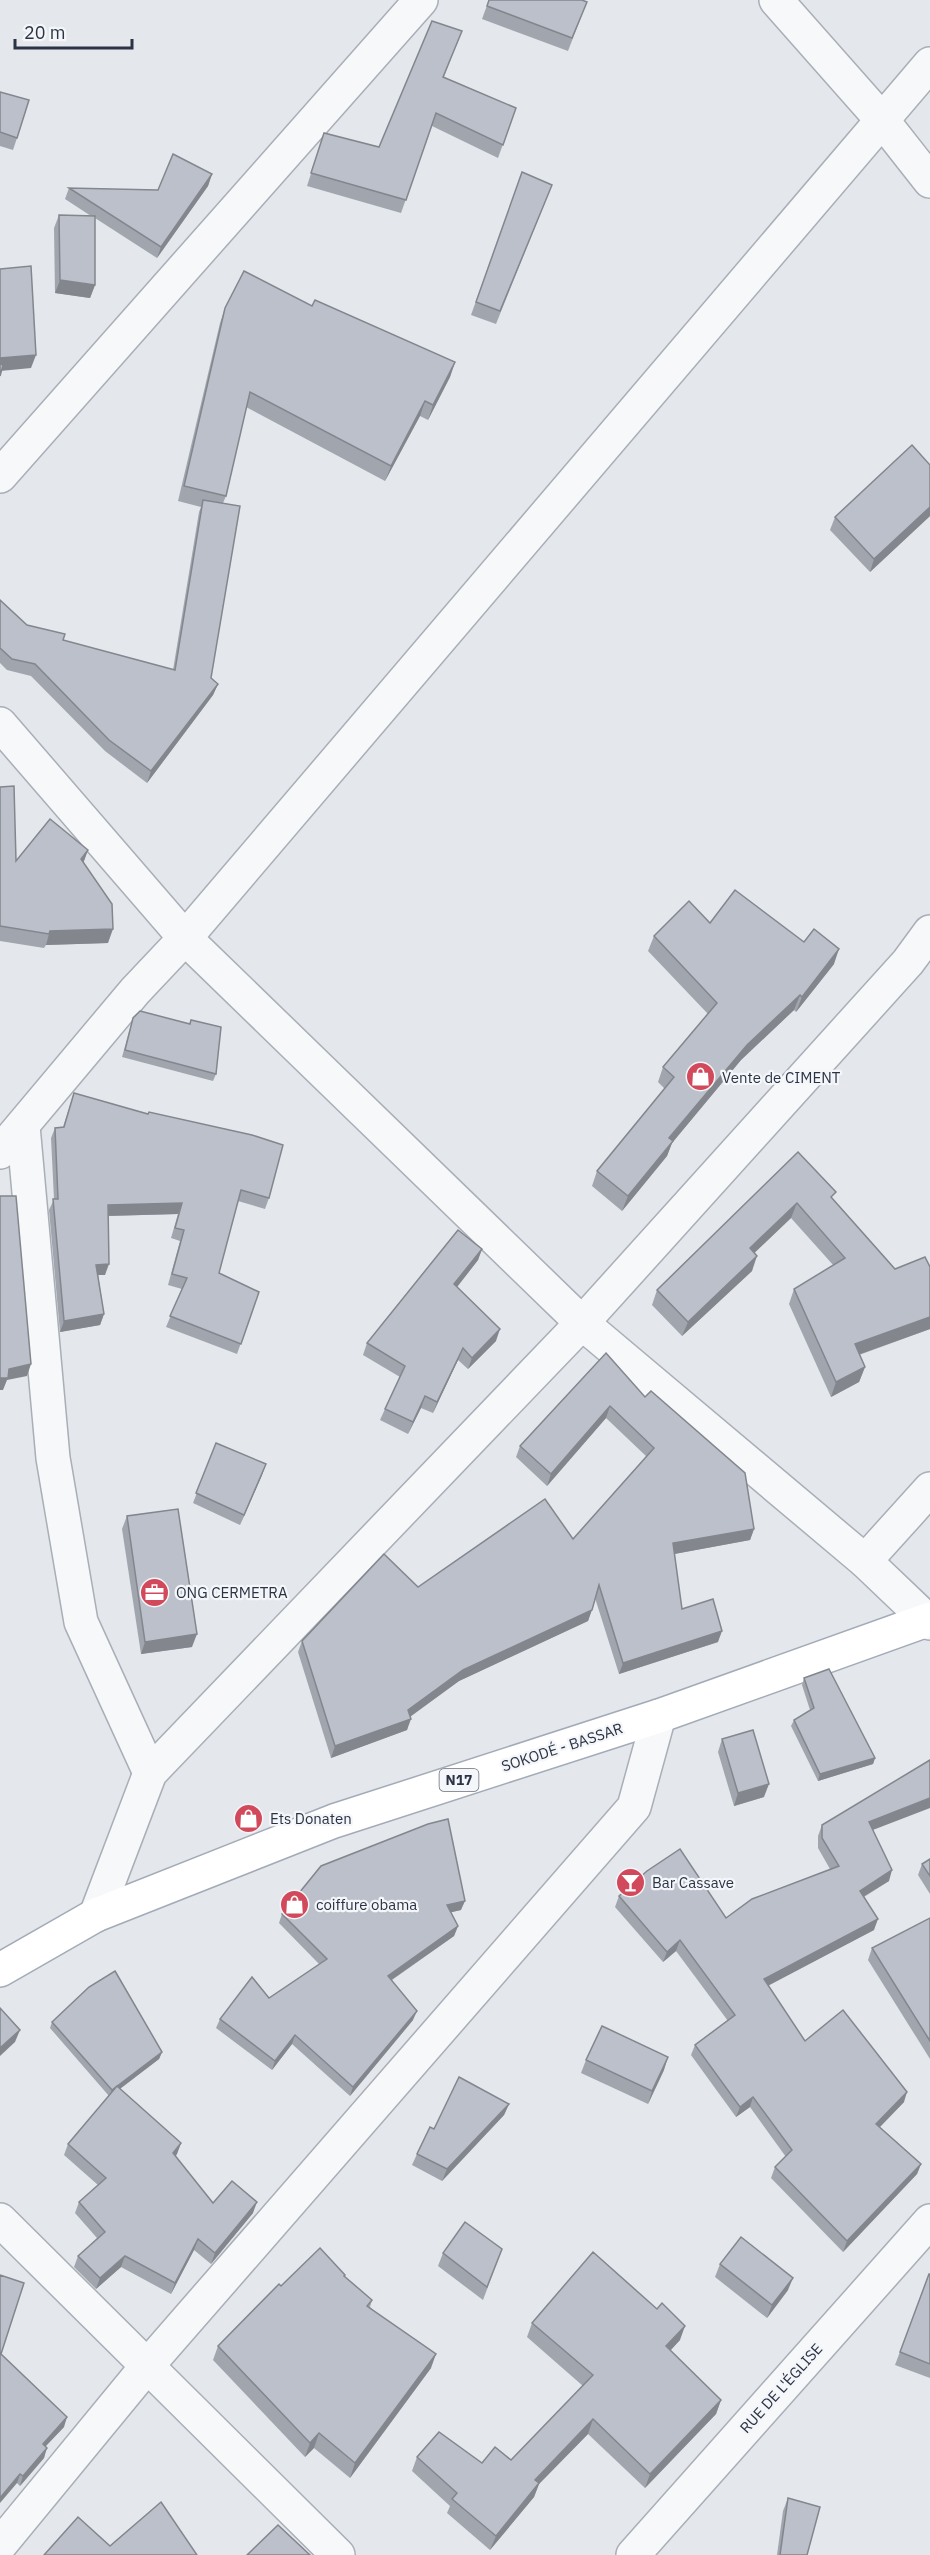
<svg xmlns="http://www.w3.org/2000/svg" width="930" height="2555" font-family="'IBM Plex Sans',sans-serif">
<style>
.lines{fill:none;stroke-linecap:round;stroke-linejoin:round}
.minor-casing{stroke:#a9aeb7;stroke-width:36}
.major-casing{stroke:#a3abb8;stroke-width:36}
.minor{stroke:#f7f8fa;stroke-width:33}
.major{stroke:#fff;stroke-width:33}
.wall{fill:#a1a5ae}
.shaded-wall{fill:#83868d}
.building{fill:#bbc0ca;stroke:#83868d;stroke-width:1.5}
.labels{text-anchor:middle;dominant-baseline:central;stroke-width:4.5;stroke-linejoin:round;paint-order:stroke}
.shield{fill:#f4f6f9;stroke:#676e7b;stroke-width:1.5}
.shield-label{font-size:14px;font-weight:bold;fill:#2b3445}
.poi-label{font-size:15px;fill:#2b3445;stroke:#f4f6f9;text-anchor:start}
.street-label{font-size:15px;fill:#2b3445;stroke:#f4f6f9}
</style>
<rect width="100%" height="100%" fill="#e4e7ec"/>
<g class="lines">
<defs>
<g id="minor">
<path d="M776,0L882,120L930,181"/>
<path d="M0,476L421,0"/>
<path d="M0,724L185,938L582,1323L865,1561L930,1623"/>
<path d="M23,1126L53,1458L81,1622L150,1773"/>
<path d="M0,1152L135,991L185,938L930,64"/>
<path d="M865,1561L930,1489"/>
<path d="M96,1915L150,1773L582,1323L908,962L930,932"/>
<path d="M0,2220L338,2555"/>
<path d="M0,2545L148,2365L634,1807L659,1716"/>
<path d="M633,2555L930,2221"/>
</g>
<path id="major" d="M0,1970L96,1915L334,1821L659,1716L930,1619"/>
</defs>
<use href="#minor" class="minor-casing"/>
<use href="#major" class="major-casing"/>
<use href="#minor" class="minor"/>
<use href="#major" class="major"/>
</g>
<g class="wall">
<path d="M489,0L587,2L568,51L482,19Z"/>
<path d="M457,43L444,77L516,108L498,158L432,126L401,213L307,186L324,133L379,147Z"/>
<path d="M0,92L17,138L13,150L0,146Z"/>
<path d="M522,172L552,185L496,324L471,315Z"/>
<path d="M212,174L208,186L157,258L95,218V285L90,298L55,293L54,228L59,215L91,216L65,199L69,188L158,190Z"/>
<path d="M312,306L455,362L450,377L428,420L420,416L385,481L246,407L226,496L223,503L211,678L218,684L213,695L147,783L105,751L31,676L7,670L0,663V600L27,625L63,640L173,670L199,512L201,507L178,501L220,323L225,308Z"/>
<path d="M930,465V516L870,572L830,530L835,517Z"/>
<path d="M0,787L16,861L88,850L83,862L108,943L46,945L44,948L0,941Z"/>
<path d="M710,923L804,942L834,964L796,1012L794,1010L741,1060L672,1143L667,1156L622,1211L592,1186L597,1171L665,1089L658,1082L663,1067L708,1014L648,951L654,936Z"/>
<path d="M133,1018L189,1024L191,1020L216,1074L213,1081L122,1057Z"/>
<path d="M74,1093L269,1198L265,1209L238,1201L219,1273L259,1292L237,1354L166,1327L182,1289L168,1285L180,1241L171,1238L178,1214L108,1216L105,1275H98L104,1314L100,1325L60,1332L49,1210L54,1199L51,1138L55,1128L63,1127Z"/>
<path d="M798,1152L833,1199L895,1269L930,1267V1329L859,1355L865,1367L859,1382L831,1397L789,1304L794,1289L834,1266L791,1218L754,1253L752,1271L682,1336L652,1305L657,1290Z"/>
<path d="M482,1249L478,1260L457,1287L496,1341L468,1369L458,1360L433,1413L421,1408L408,1434L380,1420L385,1409L400,1377L363,1355L367,1343Z"/>
<path d="M606,1353L754,1529L750,1540L674,1554L682,1609L718,1642L619,1674L595,1598L588,1621L459,1681L410,1717L407,1730L331,1758L298,1652L302,1641L418,1587L573,1539L647,1457L606,1418L547,1486L516,1457L520,1446Z"/>
<path d="M216,1443L262,1475L240,1525L193,1503Z"/>
<path d="M127,1516L192,1647L141,1654L122,1529Z"/>
<path d="M804,1678L875,1758L873,1764L818,1781L791,1726L794,1720L810,1710L802,1685Z"/>
<path d="M722,1739L764,1797L734,1806L718,1752Z"/>
<path d="M822,1825L873,1830L889,1881L864,1897L874,1930L768,1985L805,2041L904,2102L880,2127L921,2164L917,2174L843,2252L771,2178L775,2167L786,2157L750,2107L736,2117L691,2055L695,2045L728,2021L676,1951L663,1962L615,1907L619,1896L726,1918L830,1869L818,1848V1836Z"/>
<path d="M930,1859V1894L918,1875L922,1864Z"/>
<path d="M461,1910L451,1912L458,1926L454,1936L392,1980L413,2020L350,2096L292,2044L272,2070L216,2028L220,2019L269,1998L319,1964L279,1923L282,1914Z"/>
<path d="M930,1918V2059L868,1960L872,1948Z"/>
<path d="M52,2022L162,2052L159,2059L120,2089L181,2143L176,2156L213,2203L253,2213L211,2264L194,2250L171,2294L121,2267L96,2289L74,2267L78,2256L97,2238L75,2213L79,2202L98,2185L64,2155L68,2144L109,2096L50,2028Z"/>
<path d="M586,2060L664,2070L648,2104L581,2073Z"/>
<path d="M509,2104L504,2115L442,2181L412,2165L417,2154L434,2129Z"/>
<path d="M502,2249L483,2300L438,2266L443,2253Z"/>
<path d="M720,2264L788,2290L767,2318L715,2277Z"/>
<path d="M929,2274H930V2378L895,2365Z"/>
<path d="M345,2277L372,2300L370,2307L431,2368L350,2478L314,2448L305,2457L213,2360L218,2346L281,2286Z"/>
<path d="M532,2323L680,2340L670,2350L721,2400L716,2414L645,2488L588,2434L539,2484L534,2497L490,2550L447,2513L450,2506L412,2471L417,2457L482,2463L511,2460L583,2386L527,2337Z"/>
<path d="M1,2354L64,2427L46,2446L44,2458L20,2486L17,2483Z"/>
<path d="M788,2498L807,2555H777L783,2511Z"/>
</g>
<g class="shaded-wall">
<path d="M212,174L208,186L157,258L161,247Z"/>
<path d="M60,280L95,285L90,298L55,293Z"/>
<path d="M36,355L31,368L0,371V358Z"/>
<path d="M455,362L450,377L428,420L433,405Z"/>
<path d="M425,401L420,416L385,481L391,466Z"/>
<path d="M930,507V516L870,572L874,559Z"/>
<path d="M218,684L213,695L147,783L151,771Z"/>
<path d="M88,850L83,864L81,859Z"/>
<path d="M113,929L108,943L46,945L49,934L50,931Z"/>
<path d="M839,949L834,964L796,1012L802,997Z"/>
<path d="M800,995L794,1010L741,1060L672,1143L667,1156L622,1211L628,1196L669,1138L747,1045Z"/>
<path d="M182,1203L178,1214L104,1216L108,1205Z"/>
<path d="M797,1203L791,1218L744,1263L750,1248Z"/>
<path d="M482,1249L478,1260L450,1296L454,1284Z"/>
<path d="M757,1256L752,1271L682,1336L688,1322Z"/>
<path d="M109,1264L105,1275H92L96,1265Z"/>
<path d="M104,1314L100,1325L60,1332L64,1321Z"/>
<path d="M930,1317V1329L849,1358L855,1344Z"/>
<path d="M500,1329L496,1341L468,1369L472,1358Z"/>
<path d="M463,1348L458,1360L433,1413L437,1402Z"/>
<path d="M31,1364L27,1376L7,1380L3,1390H0V1378L9,1369Z"/>
<path d="M865,1367L859,1382L831,1397L836,1382Z"/>
<path d="M425,1396L421,1408L408,1434L413,1422Z"/>
<path d="M610,1406L606,1418L547,1486L551,1474Z"/>
<path d="M266,1464L262,1475L240,1525L244,1515Z"/>
<path d="M754,1529L750,1540L669,1555L673,1543Z"/>
<path d="M592,1610L588,1621L459,1681L404,1721L408,1710L463,1670Z"/>
<path d="M722,1631L718,1642L619,1674L623,1663Z"/>
<path d="M197,1634L192,1647L141,1654L145,1642Z"/>
<path d="M411,1719L407,1730L331,1758L335,1746Z"/>
<path d="M875,1758L873,1764L818,1781L820,1774Z"/>
<path d="M769,1784L764,1797L734,1806L738,1793Z"/>
<path d="M930,1798V1808L865,1833L869,1822Z"/>
<path d="M892,1870L889,1881L856,1901L860,1891Z"/>
<path d="M465,1901L461,1910L444,1914L447,1905Z"/>
<path d="M878,1919L874,1930L760,1990L764,1979Z"/>
<path d="M458,1926L454,1936L384,1985L388,1976Z"/>
<path d="M680,1940L676,1951L663,1962L667,1952Z"/>
<path d="M417,2011L413,2020L350,2096L353,2087Z"/>
<path d="M20,2030L15,2042L0,2056V2048Z"/>
<path d="M295,2035L292,2044L272,2070L275,2061Z"/>
<path d="M162,2052L159,2059L109,2097L112,2090Z"/>
<path d="M668,2057L664,2070L648,2104L652,2091Z"/>
<path d="M907,2092L904,2102L873,2134L876,2124Z"/>
<path d="M753,2097L750,2107L736,2117L740,2107Z"/>
<path d="M509,2104L504,2115L442,2181L447,2169Z"/>
<path d="M181,2143L177,2154L169,2164L173,2153Z"/>
<path d="M921,2164L917,2174L843,2252L847,2241Z"/>
<path d="M257,2202L253,2213L211,2264L215,2253Z"/>
<path d="M198,2239L194,2250L171,2294L175,2283Z"/>
<path d="M125,2256L121,2267L96,2289L100,2278Z"/>
<path d="M793,2278L788,2290L767,2318L772,2305Z"/>
<path d="M685,2326L680,2340L661,2361L666,2346Z"/>
<path d="M436,2354L431,2368L350,2478L355,2463Z"/>
<path d="M721,2400L716,2414L645,2488L650,2474Z"/>
<path d="M67,2417L64,2427L39,2453L43,2444Z"/>
<path d="M593,2419L588,2434L539,2484L534,2497L490,2550L496,2536L535,2480Z"/>
<path d="M319,2433L314,2448L305,2457L310,2443Z"/>
<path d="M47,2448L44,2458L20,2486L23,2476Z"/>
<path d="M20,2474L17,2483L0,2503V2498Z"/>
</g>
<g class="building">
<path d="M489,0H582L587,2L572,38L487,6Z"/>
<path d="M432,21L462,31L443,77L516,108L503,145L436,113L406,200L311,173L324,133L379,147Z"/>
<path d="M0,92L29,100L17,138L0,132Z"/>
<path d="M173,154L212,174L161,247L69,188L158,190Z"/>
<path d="M522,172L552,185L500,311L476,302Z"/>
<path d="M59,215L95,216V285L60,280Z"/>
<path d="M31,266L36,355L0,358V269Z"/>
<path d="M244,271L312,306L315,300L455,362L433,405L425,401L391,466L250,392L226,496L184,486L225,308Z"/>
<path d="M0,364L3,365L0,376Z"/>
<path d="M912,445L930,465V507L874,559L835,517Z"/>
<path d="M203,500L240,506L211,678L218,684L151,771L109,740L35,664L12,659L0,648V600L27,625L65,634L63,640L175,670Z"/>
<path d="M14,786L16,861L50,819L88,850L81,859L112,904L113,929L50,931L49,934L0,926V787Z"/>
<path d="M735,890L804,942L814,929L839,949L802,997L800,995L747,1045L669,1138L673,1141L628,1196L597,1171L674,1077L663,1067L717,1003L654,936L689,901L710,923Z"/>
<path d="M140,1011L190,1024L191,1020L221,1027L216,1074L125,1050L133,1018Z"/>
<path d="M74,1093L148,1114L149,1112L252,1135L283,1145L269,1198L241,1190L219,1273L259,1292L241,1344L170,1316L187,1278L172,1274L184,1230L175,1228L182,1203L108,1205L109,1264L96,1265L104,1314L64,1321L53,1199H58L55,1128L64,1127Z"/>
<path d="M798,1152L836,1192L831,1197L895,1269L925,1257L930,1267V1317L855,1344L865,1367L836,1382L794,1289L845,1258L797,1203L750,1248L757,1256L688,1322L657,1290Z"/>
<path d="M0,1196H16L31,1364L9,1369L8,1378H0Z"/>
<path d="M458,1230L482,1249L454,1284L500,1329L472,1358L463,1348L437,1402L425,1396L413,1422L385,1409L405,1366L367,1343Z"/>
<path d="M606,1353L645,1397L651,1391L745,1473L754,1529L673,1543L682,1609L713,1599L722,1631L623,1663L599,1585L592,1610L463,1670L408,1710L411,1719L335,1746L302,1641L384,1554L418,1587L545,1499L573,1539L654,1448L610,1406L551,1474L520,1446Z"/>
<path d="M216,1443L266,1464L244,1515L196,1493Z"/>
<path d="M178,1509L197,1634L145,1642L127,1516Z"/>
<path d="M829,1669L875,1758L820,1774L794,1720L814,1708L804,1678Z"/>
<path d="M753,1730L769,1784L738,1793L722,1739Z"/>
<path d="M930,1760V1798L869,1822L892,1870L860,1891L878,1919L764,1979L805,2041L843,2010L907,2092L876,2124L921,2164L847,2241L775,2167L792,2150L753,2097L740,2107L695,2045L735,2015L680,1940L667,1952L619,1896L647,1871L680,1849L726,1918L752,1899L839,1866L822,1838V1825Z"/>
<path d="M448,1819L465,1901L447,1905L458,1926L388,1976L417,2011L353,2087L295,2035L275,2061L220,2019L252,1977L269,1998L327,1959L282,1914L321,1866L428,1824Z"/>
<path d="M930,1859V1876L922,1864Z"/>
<path d="M930,1918V2041L872,1948Z"/>
<path d="M115,1971L162,2052L112,2090L52,2022L89,1987Z"/>
<path d="M0,2008L20,2030L0,2048Z"/>
<path d="M602,2026L668,2057L652,2091L586,2060Z"/>
<path d="M459,2077L509,2104L447,2169L417,2154L430,2127L434,2129Z"/>
<path d="M117,2086L181,2143L173,2153L213,2203L232,2181L257,2202L215,2253L198,2239L175,2283L125,2256L100,2278L78,2256L105,2232L79,2202L106,2178L68,2144Z"/>
<path d="M465,2222L502,2249L487,2287L443,2253Z"/>
<path d="M741,2237L793,2278L772,2305L720,2264Z"/>
<path d="M320,2248L345,2275L344,2276L372,2300L367,2306L436,2354L355,2463L319,2433L310,2443L218,2346L279,2284L281,2286Z"/>
<path d="M593,2252L657,2309L662,2303L685,2326L666,2346L721,2400L650,2474L593,2419L535,2480L539,2483L496,2536L452,2499L457,2493L417,2457L439,2432L482,2463L495,2447L511,2460L593,2375L532,2323Z"/>
<path d="M929,2274H930V2364L900,2352Z"/>
<path d="M0,2275L24,2283L1,2354L67,2417L43,2444L47,2448L23,2476L20,2474L0,2498Z"/>
<path d="M788,2498L820,2507L807,2555H780Z"/>
<path d="M161,2502L197,2555H44L78,2517L110,2546Z"/>
<path d="M278,2525L310,2555H247Z"/>
</g>
<defs>
<symbol id="shop-disc" viewBox="-11 -11 22 22"><circle r="9.5" fill="#d1495b" stroke="#f4f6f9"/><path d="M-5-2.5h2.3a2.7 3.5 0 0 1 5.4 0H5L5.5 6h-11ZM-1.5-2.5h3a1.5 2.3 0 0 0-3 0Z" fill="#fff"/></symbol>
<symbol id="office-disc" viewBox="-11 -11 22 22"><circle r="9.5" fill="#d1495b" stroke="#f4f6f9"/><path d="M-6-3h4V-5.5h4V-3h4V5H-6ZM-1-4.5V-3h2v-1.5ZM-6 0V1H6V0Z" fill="#fff"/></symbol>
<symbol id="bar-disc" viewBox="-11 -11 22 22"><circle r="9.5" fill="#d1495b" stroke="#f4f6f9"/><path d="M-6-5H6L.8 .8V4.5H3.5V6h-7V4.5H-.8V.8Z" fill="#fff"/></symbol>
</defs>
<g fill-rule="evenodd">
<use href="#shop-disc" x="684" y="1060" width="33" height="33"/>
<use href="#office-disc" x="138" y="1576" width="33" height="33"/>
<use href="#shop-disc" x="232" y="1802" width="33" height="33"/>
<use href="#bar-disc" x="614" y="1866" width="33" height="33"/>
<use href="#shop-disc" x="278" y="1888" width="33" height="33"/>
</g>
<g class="labels">
<rect class="shield" x="439.5" y="1769" width="39" height="22" rx="4.5"/>
<g class="shield-label">
<text x="459" y="1780">N17</text>
</g>
<g class="poi-label">
<text x="722" y="1077">Vente de CIMENT</text>
<text x="176" y="1592">ONG CERMETRA</text>
<text x="270" y="1818">Ets Donaten</text>
<text x="652" y="1882">Bar Cassave</text>
<text x="316" y="1904">coiffure obama</text>
</g>
<g class="street-label">
<text transform="translate(562 1747) rotate(-18)">SOKODÉ - BASSAR</text>
<text transform="translate(781 2388) rotate(-48)">RUE DE L'ÉGLISE</text>
</g>
</g>
<path d="M15 39v9h117v-9" fill="none" stroke="#2b3445" stroke-width="3"/>
<text x="24" y="39" font-size="18" fill="#2b3445" stroke="#f4f6f9" stroke-width="4.5" paint-order="stroke">20 m</text>
</svg>
